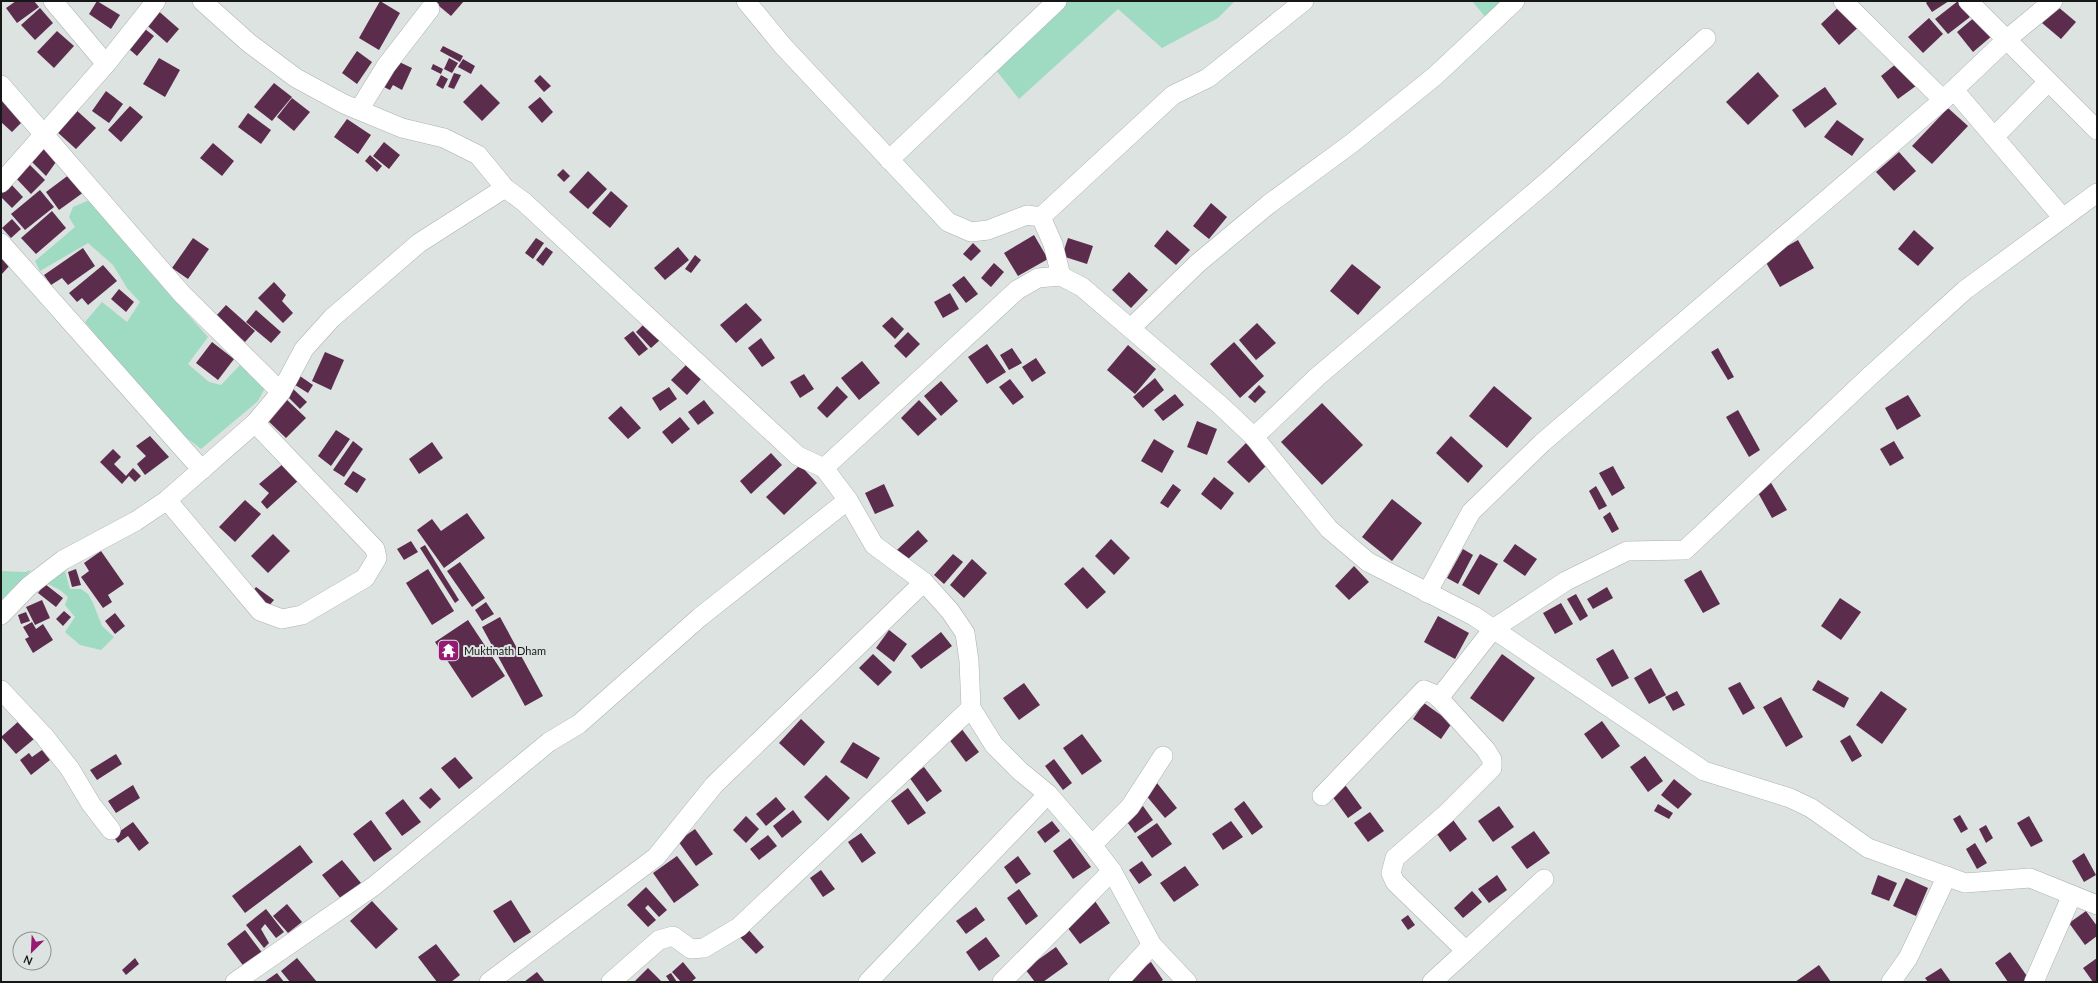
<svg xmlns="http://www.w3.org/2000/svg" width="2098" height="983" font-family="Lato,sans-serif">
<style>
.green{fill:#9fdac3}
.building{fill:#5c2c4c}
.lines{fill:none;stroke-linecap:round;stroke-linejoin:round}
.minor-casing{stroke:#acb2b0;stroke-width:20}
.minor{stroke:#fff;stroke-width:19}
.labels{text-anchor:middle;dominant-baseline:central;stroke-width:4;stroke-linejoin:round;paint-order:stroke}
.poi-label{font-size:11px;fill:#161818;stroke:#dde3e0;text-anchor:start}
</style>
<rect width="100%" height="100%" fill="#dde3e0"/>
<g class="green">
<path d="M1044,1H1235L1218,18L1162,48L1118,9L1019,99L984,55Z"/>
<path d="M1472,1H1506L1487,19Z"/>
<path d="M92,199L148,270L208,337L188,364L209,382L221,385L242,363L249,375L265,388L258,401L201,449L164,420L85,322L102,302L127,322L140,302L127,288L113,265L88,243L40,271L35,261L75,227L69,217L73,207Z"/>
<path d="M31,570L1,605V571L25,572Z"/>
<path d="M65,571L70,589H81L88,594L93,603L102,626L114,637L101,650L80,645L65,632L75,617L65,605L68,597L60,590L42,581Z"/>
</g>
<g class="building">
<path d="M16,1H34L39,7L17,23L6,8Z"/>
<path d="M97,1L120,15L111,29L89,14Z"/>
<path d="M380,1L400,13L379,50L359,38Z"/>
<path d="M433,1H464L451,16Z"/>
<path d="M1928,1H1949L1932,12L1926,3Z"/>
<path d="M1958,1L1970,17L1948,34L1935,19Z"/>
<path d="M1844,2L1863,23L1839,45L1821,24Z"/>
<path d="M2057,6L2076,22L2061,39L2042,23Z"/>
<path d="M40,8L53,23L35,40L21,25Z"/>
<path d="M155,8L179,29L167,43L142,21Z"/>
<path d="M1976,16L1993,35L1973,52L1957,32Z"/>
<path d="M1929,18L1943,34L1923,53L1908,37Z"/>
<path d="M145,29L154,36L137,56L129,49Z"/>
<path d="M57,31L74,46L54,68L37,52Z"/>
<path d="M443,46L463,56L460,62L440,51Z"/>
<path d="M357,51L372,62L357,84L342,73Z"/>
<path d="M159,58L180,70L165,97L143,84Z"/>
<path d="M449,58L458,63L452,73L444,69Z"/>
<path d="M393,59L412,68L402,90L393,85L390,90L380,85Z"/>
<path d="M463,59L475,66L471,74L458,67Z"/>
<path d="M1902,59L1920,83L1898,99L1881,76Z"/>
<path d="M433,64L443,69L441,74L431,69Z"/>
<path d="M1758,72L1779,96L1748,125L1726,102Z"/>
<path d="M454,73L461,75L454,89L448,87Z"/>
<path d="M441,75L448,79L443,89L436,85Z"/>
<path d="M540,75L551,86L544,92L534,81Z"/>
<path d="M274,83L292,97L272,121L254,107Z"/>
<path d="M481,84L500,103L482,121L463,102Z"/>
<path d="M1825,87L1837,104L1805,128L1792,110Z"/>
<path d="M106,91L123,104L109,123L92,111Z"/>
<path d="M1,94L26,118L12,132L1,122Z"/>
<path d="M540,97L553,112L542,123L528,107Z"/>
<path d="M292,98L310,112L294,131L277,117Z"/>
<path d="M130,106L143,117L121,142L108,130Z"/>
<path d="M74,108L96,128L76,149L55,130Z"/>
<path d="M1948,108L1968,126L1932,164L1912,146Z"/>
<path d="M248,113L271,130L261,144L238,127Z"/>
<path d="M347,119L371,135L358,154L334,137Z"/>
<path d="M1837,120L1864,139L1852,156L1824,137Z"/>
<path d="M46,140L61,155L46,176L29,159Z"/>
<path d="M384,142L400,155L389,169L373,156Z"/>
<path d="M213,143L234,161L222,176L200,158Z"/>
<path d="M1899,152L1916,171L1894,191L1876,172Z"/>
<path d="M370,155L382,166L377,172L365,161Z"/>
<path d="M27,162L45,180L31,194L13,175Z"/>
<path d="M563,169L570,176L564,182L557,175Z"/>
<path d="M588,171L607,189L588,209L569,192Z"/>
<path d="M70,174L84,192L59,210L46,192Z"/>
<path d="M10,183L23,197L12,208L1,197V192Z"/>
<path d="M40,190L54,207L25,230L11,214Z"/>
<path d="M611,191L628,206L610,228L592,213Z"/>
<path d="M1211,203L1227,217L1209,239L1193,226Z"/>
<path d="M52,211L66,228L36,254L21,238Z"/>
<path d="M12,219L21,229L11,238L2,228Z"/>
<path d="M1167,230L1190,250L1176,265L1154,246Z"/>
<path d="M1914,230L1934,248L1918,266L1898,249Z"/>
<path d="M1034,235L1048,259L1018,276L1004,253Z"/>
<path d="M193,238L209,249L188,279L172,268Z"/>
<path d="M536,238L544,243L533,259L525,253Z"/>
<path d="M1068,238L1093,246L1087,264L1062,256Z"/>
<path d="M1798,240L1814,268L1780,287L1764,259Z"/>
<path d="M973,243L981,251L971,261L963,254Z"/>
<path d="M546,247L553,252L543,266L536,260Z"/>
<path d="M678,247L689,260L665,280L654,268Z"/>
<path d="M83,248L95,266L68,285L62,278L51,285L44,275Z"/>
<path d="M1,255L11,264L1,275Z"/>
<path d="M695,255L701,260L691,273L685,269Z"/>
<path d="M994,263L1004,272L991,287L981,278Z"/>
<path d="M1352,264L1381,287L1358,315L1330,291Z"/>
<path d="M103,265L117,281L88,305L82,298L77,302L69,293Z"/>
<path d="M1129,272L1148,290L1131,308L1112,290Z"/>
<path d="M964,276L978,294L966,303L952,285Z"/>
<path d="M274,282L286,295L282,301L293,313L283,323L258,298Z"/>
<path d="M119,289L134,302L126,312L111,299Z"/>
<path d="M950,293L959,309L943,318L934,302Z"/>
<path d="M746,303L762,320L736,343L720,325Z"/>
<path d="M226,305L255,331L245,342L216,316Z"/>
<path d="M256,310L281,332L271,343L246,322Z"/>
<path d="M892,317L904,329L895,339L882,326Z"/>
<path d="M646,322L661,339L651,348L636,332Z"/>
<path d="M1257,323L1276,343L1256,360L1239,340Z"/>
<path d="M633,331L648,349L639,356L624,338Z"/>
<path d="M908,332L920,344L906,358L894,346Z"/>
<path d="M761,338L775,358L762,367L748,348Z"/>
<path d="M212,342L234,359L218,380L196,363Z"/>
<path d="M1234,342L1264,376L1240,398L1210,364Z"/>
<path d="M987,344L1006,372L987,384L968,357Z"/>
<path d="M1128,345L1156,369L1135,394L1107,370Z"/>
<path d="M1012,348L1022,363L1009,370L1000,355Z"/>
<path d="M1718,348L1734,377L1728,380L1711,352Z"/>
<path d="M325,352L344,360L331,390L312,381Z"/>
<path d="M1036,358L1046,373L1032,382L1022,367Z"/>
<path d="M862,361L880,383L859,400L841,378Z"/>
<path d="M686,365L701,379L687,395L671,380Z"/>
<path d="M297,374L313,385L308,393L292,383Z"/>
<path d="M804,374L814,389L800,398L790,382Z"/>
<path d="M1155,378L1164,390L1143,408L1133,397Z"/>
<path d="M1010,379L1024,397L1013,405L999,387Z"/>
<path d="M941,381L958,401L941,416L924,396Z"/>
<path d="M1259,385L1266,392L1255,403L1248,397Z"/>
<path d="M290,386L307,402L300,409L284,393Z"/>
<path d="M837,386L848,397L827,418L817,408Z"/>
<path d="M1494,386L1532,418L1507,448L1469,416Z"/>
<path d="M669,387L677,399L660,411L652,398Z"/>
<path d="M1175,394L1184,405L1163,421L1154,410Z"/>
<path d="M1908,395L1921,416L1897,430L1885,408Z"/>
<path d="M283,396L306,418L286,438L263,416Z"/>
<path d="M704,400L714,413L698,425L688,412Z"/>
<path d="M919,400L937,419L918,436L901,418Z"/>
<path d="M1322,403L1363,445L1322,485L1281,442Z"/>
<path d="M621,406L641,428L628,439L608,418Z"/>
<path d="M1738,410L1760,450L1749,457L1726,417Z"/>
<path d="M680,417L690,429L672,444L662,432Z"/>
<path d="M1197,421L1217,429L1207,455L1187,447Z"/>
<path d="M336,430L350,439L331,466L318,456Z"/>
<path d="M150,436L169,457L145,475L137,464L146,456L136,446Z"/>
<path d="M1451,436L1483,466L1468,483L1436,453Z"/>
<path d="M1154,439L1174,451L1162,473L1141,461Z"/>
<path d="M353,441L363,449L344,477L333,470Z"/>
<path d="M1894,441L1904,458L1890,466L1880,449Z"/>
<path d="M432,442L443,458L419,474L409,459Z"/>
<path d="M1246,443L1267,465L1249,483L1227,462Z"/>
<path d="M113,449L121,457L114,464L126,476L133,468L141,476L135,482L129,476L122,484L100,462Z"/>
<path d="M771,453L782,465L751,494L740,481Z"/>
<path d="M284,463L299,480L267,509L261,502L269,493L259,484Z"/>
<path d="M800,465L817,483L784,515L766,497Z"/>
<path d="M1613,466L1625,488L1612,496L1599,473Z"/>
<path d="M353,471L366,479L357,493L344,484Z"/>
<path d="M1214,477L1234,493L1221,510L1201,494Z"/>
<path d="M1770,481L1787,510L1772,518L1756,489Z"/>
<path d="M884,484L894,506L875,514L865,493Z"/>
<path d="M1173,484L1181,490L1168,508L1160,503Z"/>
<path d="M1596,486L1607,506L1599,510L1589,491Z"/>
<path d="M1392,499L1422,523L1392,561L1362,537Z"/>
<path d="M245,500L261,514L235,542L219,527Z"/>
<path d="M1610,512L1619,529L1612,533L1603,517Z"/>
<path d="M467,513L485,538L444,568L417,530L432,519L441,531Z"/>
<path d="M918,530L928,541L907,560L897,550Z"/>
<path d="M273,534L290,551L268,573L251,556Z"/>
<path d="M1111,539L1130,558L1114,575L1095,556Z"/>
<path d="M411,541L418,552L404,560L397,549Z"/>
<path d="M1515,544L1537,559L1525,576L1503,561Z"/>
<path d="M425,545L459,600L455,603L420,548Z"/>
<path d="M1463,549L1473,555L1458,584L1447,578Z"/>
<path d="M101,551L124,584L108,595L112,602L103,608L81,577L89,571L84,563Z"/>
<path d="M953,554L963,562L944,584L934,575Z"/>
<path d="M1480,554L1498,564L1479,595L1462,585Z"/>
<path d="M972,559L987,573L964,598L950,585Z"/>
<path d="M460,562L485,598L472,607L447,571Z"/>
<path d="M1354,566L1369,582L1349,600L1335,586Z"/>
<path d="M1083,567L1106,592L1087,609L1064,584Z"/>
<path d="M76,569L81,585L72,587L68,572Z"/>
<path d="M428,569L454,611L432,625L406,583Z"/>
<path d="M1701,570L1720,604L1703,613L1684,580Z"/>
<path d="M45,584L63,598L56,607L38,593Z"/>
<path d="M256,587L274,600L267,608L250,595Z"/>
<path d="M1607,587L1613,598L1593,609L1587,599Z"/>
<path d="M1576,594L1588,616L1580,621L1567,599Z"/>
<path d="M1840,598L1861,612L1841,640L1821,626Z"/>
<path d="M42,600L50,618L35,625L26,607Z"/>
<path d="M486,602L494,614L482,621L475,610Z"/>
<path d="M1561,603L1573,624L1555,634L1543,613Z"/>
<path d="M64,611L71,617L63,626L56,619Z"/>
<path d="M26,612L30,621L21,624L18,615Z"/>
<path d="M115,613L125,626L115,634L105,621Z"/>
<path d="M1438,616L1469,633L1455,659L1424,642Z"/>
<path d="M500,617L543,696L525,706L482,627Z"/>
<path d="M468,620L505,676L472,698L435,642Z"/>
<path d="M32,622L36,629L43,624L53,640L33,653L25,639L29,637L23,627Z"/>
<path d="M889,630L907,644L894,662L876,648Z"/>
<path d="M941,632L952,646L921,669L911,656Z"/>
<path d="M1613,649L1629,678L1612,687L1596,659Z"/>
<path d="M873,654L892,672L878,686L859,668Z"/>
<path d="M1502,654L1535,678L1503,722L1470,698Z"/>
<path d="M1651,668L1666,695L1649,704L1634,678Z"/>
<path d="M1818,680L1849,698L1844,708L1812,690Z"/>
<path d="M1740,682L1755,708L1743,715L1728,688Z"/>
<path d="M1024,683L1040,705L1019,720L1003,698Z"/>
<path d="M1677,691L1685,705L1673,711L1665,697Z"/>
<path d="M1881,691L1907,709L1882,744L1856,725Z"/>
<path d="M1781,697L1803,737L1786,747L1763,707Z"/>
<path d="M1424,703L1452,723L1441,739L1413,719Z"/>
<path d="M801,719L825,742L804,766L779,743Z"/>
<path d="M20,720L40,734L16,754L1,737Z"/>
<path d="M1602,721L1620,746L1602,759L1584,734Z"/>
<path d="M961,728L979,752L966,762L948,738Z"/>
<path d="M1082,734L1102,761L1082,775L1063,748Z"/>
<path d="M1850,735L1862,756L1852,762L1840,741Z"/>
<path d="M853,742L880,758L867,779L840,762Z"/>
<path d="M42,750L50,760L31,775L20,760L29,753L32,757Z"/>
<path d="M116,754L122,764L97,780L90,770Z"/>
<path d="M1645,756L1663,781L1648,792L1630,767Z"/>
<path d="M455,757L473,778L459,789L441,768Z"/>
<path d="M1054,759L1072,783L1063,790L1045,766Z"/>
<path d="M924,767L942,791L927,802L909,777Z"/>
<path d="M826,775L850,798L828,821L804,797Z"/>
<path d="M1674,779L1692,794L1678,809L1661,795Z"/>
<path d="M1343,782L1362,808L1348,818L1329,792Z"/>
<path d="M1157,783L1177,808L1165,818L1144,793Z"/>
<path d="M133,785L140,798L116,813L108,801Z"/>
<path d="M431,788L441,799L430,809L419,798Z"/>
<path d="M908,788L926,813L908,825L891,801Z"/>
<path d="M776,797L786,809L766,826L756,814Z"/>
<path d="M403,799L421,822L402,836L385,813Z"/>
<path d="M1244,801L1263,827L1252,835L1234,809Z"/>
<path d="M1658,804L1673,813L1669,819L1654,811Z"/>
<path d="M1143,806L1153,820L1135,833L1125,819Z"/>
<path d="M1499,806L1514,827L1493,842L1478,821Z"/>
<path d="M793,810L802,822L782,838L773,826Z"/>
<path d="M1370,812L1384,831L1368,842L1354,823Z"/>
<path d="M1960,815L1968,829L1961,833L1953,819Z"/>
<path d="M746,816L759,829L746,843L733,830Z"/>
<path d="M2029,816L2043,841L2031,847L2017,823Z"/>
<path d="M1451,817L1467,839L1450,852L1434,830Z"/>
<path d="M371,820L392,849L374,862L353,834Z"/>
<path d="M1052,821L1060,831L1045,843L1037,832Z"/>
<path d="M1231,821L1243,837L1223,850L1212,834Z"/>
<path d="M133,822L149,843L139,851L128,836L118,843L113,836Z"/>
<path d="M1157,823L1172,844L1152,858L1137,837Z"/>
<path d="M1986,825L1993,838L1986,843L1979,829Z"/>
<path d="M695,829L713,854L696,866L678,841Z"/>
<path d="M1534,831L1550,853L1527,869L1511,847Z"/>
<path d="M861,833L876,853L862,863L848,842Z"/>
<path d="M768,835L777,846L759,860L750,849Z"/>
<path d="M1070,838L1091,867L1073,879L1053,851Z"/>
<path d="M1975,843L1987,863L1977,869L1966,849Z"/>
<path d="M300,845L313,862L245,913L232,896Z"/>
<path d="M2084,853L2096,875L2084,882L2072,861Z"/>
<path d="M677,856L699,885L674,903L653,873Z"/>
<path d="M1018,856L1031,874L1016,884L1004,867Z"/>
<path d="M342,860L361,883L341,899L322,875Z"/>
<path d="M1142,861L1152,875L1139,884L1129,870Z"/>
<path d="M1185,866L1199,885L1174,902L1160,883Z"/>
<path d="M821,870L835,889L823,897L810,878Z"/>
<path d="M1497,875L1507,890L1489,903L1478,889Z"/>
<path d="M1878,875L1897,883L1889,901L1871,894Z"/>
<path d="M1906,878L1928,888L1916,916L1893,906Z"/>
<path d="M646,887L667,910L659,917L648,905L645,908L656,920L648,927L627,905Z"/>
<path d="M1019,889L1038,916L1026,925L1007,898Z"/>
<path d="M1472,891L1482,902L1463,918L1454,908Z"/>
<path d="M511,900L531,932L514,943L493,911Z"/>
<path d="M372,901L398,929L376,949L350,921Z"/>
<path d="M1095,901L1110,923L1080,944L1064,923Z"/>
<path d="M287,904L302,922L288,933L273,916Z"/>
<path d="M976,907L985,920L966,934L956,921Z"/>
<path d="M266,909L284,932L276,938L265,924L261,929L269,943L264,948L246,925Z"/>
<path d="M2086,911L2097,926V936L2085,945L2069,923Z"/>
<path d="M1408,915L1415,925L1408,930L1401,920Z"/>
<path d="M747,928L764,947L756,954L738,935Z"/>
<path d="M245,930L263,954L245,968L227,944Z"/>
<path d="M986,937L1000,956L979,971L966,952Z"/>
<path d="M436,944L460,975L451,982H437L418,957Z"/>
<path d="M1056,947L1068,964L1043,982H1035L1025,969Z"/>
<path d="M2010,952L2029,979L2025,982H2008L1995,963Z"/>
<path d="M135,958L139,964L126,975L122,970Z"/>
<path d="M297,958L317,982H290L281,971Z"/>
<path d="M2097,958V982H2093L2083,968Z"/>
<path d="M683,962L696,978L691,982H681L672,972Z"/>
<path d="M1151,962L1163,980L1160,982H1123Z"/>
<path d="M1819,965L1831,982H1795Z"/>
<path d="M648,968L662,982H634Z"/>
<path d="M1941,968L1951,982H1928L1925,978Z"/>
<path d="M537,972L545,982H524Z"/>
<path d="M277,973L284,982H264Z"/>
<path d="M671,973L677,982H670L666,976Z"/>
</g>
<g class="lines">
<defs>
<g id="minor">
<path d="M53,1L106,64"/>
<path d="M202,1L249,43L296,78L344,104L402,128L444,138L478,155L505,188L524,202L798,456L824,468L1017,290L1038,278L1061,276L1082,287L1220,405L1254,437L1329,529L1368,562L1474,616L1704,771L1790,798L1811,808L1868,848L1965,883L2030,878L2097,905"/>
<path d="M746,1L783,46L948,222L971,232L988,230L1027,215L1041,217L1053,244L1061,276"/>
<path d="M1843,1L1943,100"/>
<path d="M1968,1L2097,130"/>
<path d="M1,85L182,294L281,392"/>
<path d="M1954,90L2063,218"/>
<path d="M359,110L386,66L430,9"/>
<path d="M1994,137L2048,82"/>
<path d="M889,160L1057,1"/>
<path d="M1,183L106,64L156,1"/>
<path d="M1041,217L1173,95L1208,78L1304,1"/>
<path d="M1,243L202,470"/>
<path d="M1131,328L1198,263L1269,204L1352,143L1435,76L1515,1"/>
<path d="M1254,437L1317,377L1549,180L1706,38"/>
<path d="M824,468L848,500L874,545L924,582L950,611L965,633L969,661L971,708L994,745L1020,771L1048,794L1092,845L1112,871L1152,945L1187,982"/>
<path d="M167,500L260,611L282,619L302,615L365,578L377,558L375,549L255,423"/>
<path d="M1427,593L1471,512L1542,443L1943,100L2006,40L2053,1"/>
<path d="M1,615L29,586L63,560L136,521L167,500L255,423L281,392L304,349L332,318L419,243L505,188"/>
<path d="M1,690L44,736L70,769L91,804L111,830"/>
<path d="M1322,796L1424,690L1434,694L1439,698"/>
<path d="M1092,845L1130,807L1163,756"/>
<path d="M1466,951L1544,879"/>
<path d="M235,982L374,886L549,742L579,724L700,617L848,500"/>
<path d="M489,982L656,857L714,785L924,582"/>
<path d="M611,982L659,940L673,936L691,949L704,948L739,927L971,708"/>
<path d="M868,982L1048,794"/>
<path d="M1002,982L1112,871"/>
<path d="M1118,982L1152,945"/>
<path d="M1432,982L1466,951L1395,882L1391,873L1395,858L1446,814L1492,768V760L1486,750L1439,698L1493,629L1566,581L1627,551L1685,550L1870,376L1965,290L2097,193"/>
<path d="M1891,982L1908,958L1947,876"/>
<path d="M2034,982L2072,895"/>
</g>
</defs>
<use href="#minor" class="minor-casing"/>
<use href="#minor" class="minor"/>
</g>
<defs>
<symbol id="temple-square" viewBox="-11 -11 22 22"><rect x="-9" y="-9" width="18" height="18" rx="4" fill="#961a74" stroke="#dde3e0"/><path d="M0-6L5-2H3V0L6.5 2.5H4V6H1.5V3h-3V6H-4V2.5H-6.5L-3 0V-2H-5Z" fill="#fff"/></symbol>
</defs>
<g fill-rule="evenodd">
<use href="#temple-square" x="436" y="638" width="25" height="25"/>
</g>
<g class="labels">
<g class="poi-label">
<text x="464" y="650">Muktinath Dham</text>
</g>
</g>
<rect width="2098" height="983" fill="none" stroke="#161818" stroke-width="4"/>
<g transform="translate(32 951) rotate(204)"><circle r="19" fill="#dde3e0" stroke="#8d9290"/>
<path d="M0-3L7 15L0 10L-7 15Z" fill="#961a74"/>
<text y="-6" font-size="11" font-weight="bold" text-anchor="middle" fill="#161818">N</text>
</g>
</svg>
